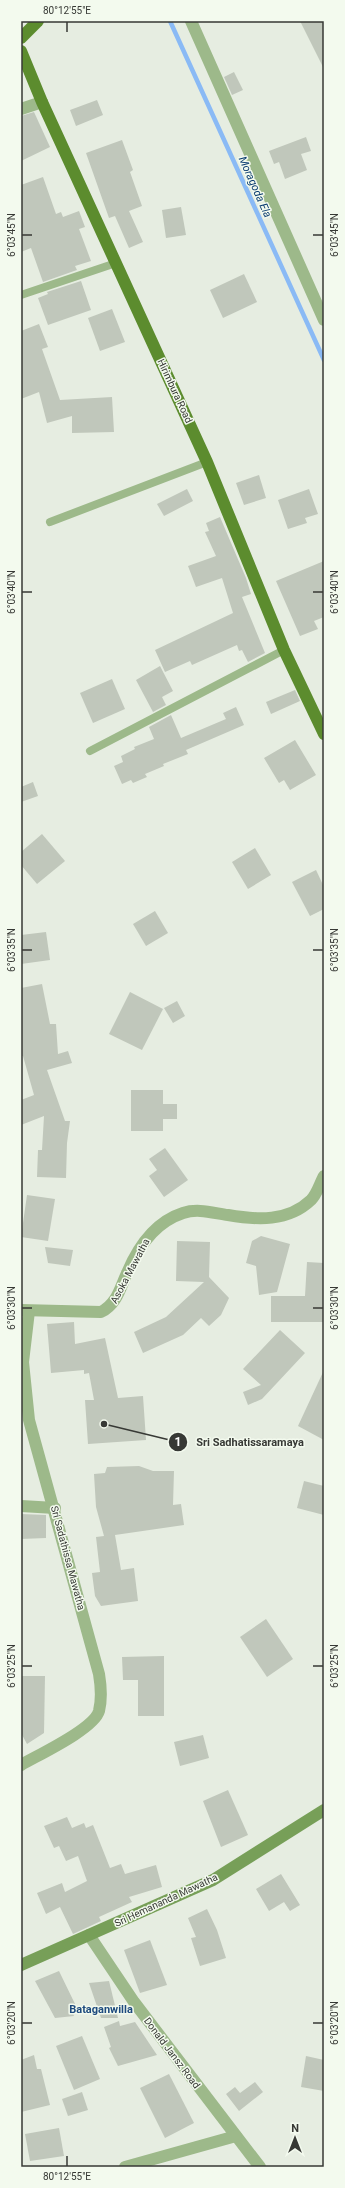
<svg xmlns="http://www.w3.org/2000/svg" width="345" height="2188" font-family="Roboto,sans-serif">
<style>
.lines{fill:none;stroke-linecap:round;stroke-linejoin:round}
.stream{stroke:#8abaf5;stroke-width:4.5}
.building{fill:#c0c7bb}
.service{stroke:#9db98a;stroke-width:8}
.minor{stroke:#9db98a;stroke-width:12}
.secondary{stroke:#779f58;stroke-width:12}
.primary{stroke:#5c8c2e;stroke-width:12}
.ticks{fill:none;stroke:#373935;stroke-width:1.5}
.labels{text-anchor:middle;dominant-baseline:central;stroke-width:3;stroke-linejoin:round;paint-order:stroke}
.street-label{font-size:10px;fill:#373935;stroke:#f3faee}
.water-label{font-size:11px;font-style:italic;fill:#093b6f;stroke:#f3faee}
.neighbourhood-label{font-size:11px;font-weight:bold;fill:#1d4a7e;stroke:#f3faee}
.leader{fill:none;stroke:#373935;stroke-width:1.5}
.callout-dot{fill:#373935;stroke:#f3faee;stroke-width:1.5}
.mark-label{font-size:12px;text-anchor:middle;font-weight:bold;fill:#fff}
.callout-label{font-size:11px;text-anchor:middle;font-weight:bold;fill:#373935;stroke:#f3faee;stroke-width:3;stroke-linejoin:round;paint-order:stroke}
.neatline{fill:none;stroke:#373935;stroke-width:1.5}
.ticks-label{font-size:10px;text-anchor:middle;fill:#373935}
</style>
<rect width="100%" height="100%" fill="#e6ede1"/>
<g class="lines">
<path class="stream" d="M170,21L324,360"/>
</g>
<g class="building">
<path d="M300,21H324V69Z"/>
<path d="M234,72L243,90L232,95L224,77Z"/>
<path d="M97,100L103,115L76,126L70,110Z"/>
<path d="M34,112L50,147L21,161V116Z"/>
<path d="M306,137L311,151L301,154L307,170L285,179L279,162L274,164L269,151Z"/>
<path d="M122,140L133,170L130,172L142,206L129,211L143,242L129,248L115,216L109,218L86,153Z"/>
<path d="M43,177L56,214L61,212L63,217L79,211L85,227L79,229L91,261L75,266L77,270L43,282L31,248L21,252V185Z"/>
<path d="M181,207L186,235L166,238L162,210Z"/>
<path d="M244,274L257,302L223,318L210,290Z"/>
<path d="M81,281L91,310L48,325L38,298L48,294L47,292Z"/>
<path d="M112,309L125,342L100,351L88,318Z"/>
<path d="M39,324L48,347L42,349L60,400L112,397L114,432L72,433V416L47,423L39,392L21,399V331Z"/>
<path d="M259,475L266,498L244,505L236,483Z"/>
<path d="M187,489L193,501L164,516L157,504Z"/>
<path d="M309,489L318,514L305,518L307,523L288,529L278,500Z"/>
<path d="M220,517L246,578L251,594L242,597L265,653L248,662L242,650L239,651L237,645L192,665L190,661L165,672L155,650L233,613L222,578L196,587L188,566L216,556L205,532L209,531L206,523Z"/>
<path d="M324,561V617L314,621L318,629L300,636L276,581Z"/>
<path d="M160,666L173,691L162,697L166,705L153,712L136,680Z"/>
<path d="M112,679L125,709L93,723L80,693Z"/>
<path d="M295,690L300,701L271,714L266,702Z"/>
<path d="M236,707L244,725L186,750L188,754L163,764L164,766L145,774L147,777L133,783L131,780L122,784L114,766L123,762L121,756L135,749L134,747L154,739L149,727L171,715L181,738L226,719L223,713Z"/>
<path d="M295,740L316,775L290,790L284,780L279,783L264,758Z"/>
<path d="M33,782L38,796L21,802V787Z"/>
<path d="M42,834L65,861L37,884L21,865V852Z"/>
<path d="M255,848L271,875L248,889L232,862Z"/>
<path d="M316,870L324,887V909L310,916L292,882Z"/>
<path d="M155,911L168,933L146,946L133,924Z"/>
<path d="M46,932L50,960L21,964V935Z"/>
<path d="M42,984L50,1024H56L58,1054L68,1051L72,1063L47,1070L65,1121H70L67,1143L66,1178L37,1177L38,1150H42L44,1116L21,1125V1100L34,1095L23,1056H21V988Z"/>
<path d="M130,992L163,1009L142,1050L109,1034Z"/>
<path d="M177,1001L185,1016L173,1023L164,1008Z"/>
<path d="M131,1090H163V1104H177V1119H163V1131H131Z"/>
<path d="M165,1148L188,1180L164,1197L149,1176L157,1170L149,1159Z"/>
<path d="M27,1195L55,1199L48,1241L21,1237Z"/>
<path d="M261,1236L290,1244L277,1292L259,1295L256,1266L246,1263L252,1241Z"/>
<path d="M177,1241L210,1242L209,1277L229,1298L221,1315L209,1326L201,1318L183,1335L143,1353L134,1332L166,1317L204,1282L176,1281Z"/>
<path d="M45,1247L73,1250L70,1266L48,1263Z"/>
<path d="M307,1262L324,1263V1322H271V1296H305Z"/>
<path d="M74,1322L75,1344L105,1338L118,1398L143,1396L146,1440L88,1444L85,1400H94L89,1373L84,1374V1370L51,1373L47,1324Z"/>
<path d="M280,1330L305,1353L262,1399L248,1405L243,1392L261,1385L243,1369Z"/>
<path d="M324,1370V1440L298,1426Z"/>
<path d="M139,1466L153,1471H174L173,1505L181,1504L184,1525L115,1535L121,1570L134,1568L138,1601L101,1606L95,1596L92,1573L100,1572L96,1537L104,1536L96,1507L94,1474L105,1473L107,1467Z"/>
<path d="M304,1481L324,1486V1515L297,1508Z"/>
<path d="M21,1514L46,1515V1538L21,1539Z"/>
<path d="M266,1619L293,1659L267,1677L240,1637Z"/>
<path d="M164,1656V1716H138V1680H123L122,1657Z"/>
<path d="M21,1676H45L44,1733L27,1744L21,1733Z"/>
<path d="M203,1735L209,1758L180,1766L174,1742Z"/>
<path d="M228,1790L248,1835L221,1847L203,1801Z"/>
<path d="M67,1817L72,1828L84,1823L86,1828L93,1825L110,1868L121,1864L125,1874L156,1865L162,1887L129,1897L132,1902L99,1917L101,1921L73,1934L60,1907L46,1914L37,1893L62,1883L65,1892L87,1881L78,1856L66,1861L59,1846L54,1848L44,1826Z"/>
<path d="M281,1874L300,1905L290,1911L284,1902L269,1911L256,1889Z"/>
<path d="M207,1909L217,1930L226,1958L200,1966L191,1938L196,1937L188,1918Z"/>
<path d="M150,1940L167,1985L140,1993L124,1950Z"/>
<path d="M59,1971L76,2006L71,2008L74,2016L55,2018L35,1981Z"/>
<path d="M109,1981L118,2018H101L89,1983Z"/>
<path d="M119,2021L120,2026L135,2022L157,2055L118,2066L109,2048L111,2047L104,2027Z"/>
<path d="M82,2036L100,2079L74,2090L56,2046Z"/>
<path d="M34,2055L37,2069H41L50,2105L21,2112V2060Z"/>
<path d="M306,2056L324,2060V2091L301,2087Z"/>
<path d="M169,2074L194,2123L165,2138L140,2088Z"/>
<path d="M255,2082L263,2092L239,2111L226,2094L235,2087L240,2093Z"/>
<path d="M82,2092L88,2110L68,2116L62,2099Z"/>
<path d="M59,2128L64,2156L30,2161L25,2134Z"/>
</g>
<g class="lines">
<g class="service">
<path d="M21,295L116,263"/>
<path d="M50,522L207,462"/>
<path d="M90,751L284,650"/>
</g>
<g class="minor">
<path d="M191,21L324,320"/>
<path d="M21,109L42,102"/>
<path d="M21,1310L101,1312C117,1304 120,1288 127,1273C138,1247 155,1222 183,1213C198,1208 213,1213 228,1215C257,1220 288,1222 311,1200C317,1194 320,1183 324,1176"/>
<path d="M21,1506L55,1508"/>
<path d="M21,1765C38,1755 94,1729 99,1711C102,1699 101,1686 99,1674L29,1420L23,1362L29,1311"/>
<path d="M89,1935L134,2002L260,2167"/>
<path d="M125,2167L236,2136"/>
</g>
<path class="secondary" d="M21,1965L213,1880L324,1810"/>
<g class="primary">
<path d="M21,38L38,21"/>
<path d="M21,51L42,102L207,462L284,650L324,734"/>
</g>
</g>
<path class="ticks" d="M67,22V32M22,235H32M313,235H323M22,592H32M313,592H323M22,950H32M313,950H323M22,1308H32M313,1308H323M22,1666H32M313,1666H323M22,2023H32M313,2023H323M67,2156V2166"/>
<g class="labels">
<g class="street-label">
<text transform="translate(175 391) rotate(65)">Hirimbura Road</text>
<text transform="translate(130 1271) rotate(-62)">Asoka Mawatha</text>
<text transform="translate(68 1558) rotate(75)">Sri Sadathissa Mawatha</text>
<text transform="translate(166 1900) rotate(-25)">Sri Hemananda Mawatha</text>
<text transform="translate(172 2053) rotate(53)">Donald Jansz Road</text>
</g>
<g class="water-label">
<text transform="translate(255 187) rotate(66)">Moragoda Ela</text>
</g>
<g class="neighbourhood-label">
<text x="101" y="2009">Bataganwilla</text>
</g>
</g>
<path class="leader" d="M104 1424L178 1442"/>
<g class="callout-dot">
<circle cx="104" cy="1424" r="4"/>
<circle cx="178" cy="1442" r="10"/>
</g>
<g class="mark-label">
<text x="178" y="1446">1</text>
</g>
<g class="callout-label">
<text x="250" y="1446">Sri Sadhatissaramaya</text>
</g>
<rect width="345" height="2188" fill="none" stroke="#f3faee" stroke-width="44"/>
<g transform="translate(295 2138)" stroke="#f3faee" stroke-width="3" paint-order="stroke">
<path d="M0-3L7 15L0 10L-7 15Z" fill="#373935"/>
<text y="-6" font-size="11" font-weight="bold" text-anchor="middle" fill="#373935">N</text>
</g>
<rect x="22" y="22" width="301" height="2144" class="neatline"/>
<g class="ticks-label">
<text x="67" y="14">80°12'55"E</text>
<text transform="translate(11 235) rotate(-90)" y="4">6°03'45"N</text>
<text transform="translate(334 235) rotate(-90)" y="4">6°03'45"N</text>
<text transform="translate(11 592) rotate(-90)" y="4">6°03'40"N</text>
<text transform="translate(334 592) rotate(-90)" y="4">6°03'40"N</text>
<text transform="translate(11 950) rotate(-90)" y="4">6°03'35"N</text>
<text transform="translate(334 950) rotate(-90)" y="4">6°03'35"N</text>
<text transform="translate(11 1308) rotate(-90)" y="4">6°03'30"N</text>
<text transform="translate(334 1308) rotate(-90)" y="4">6°03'30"N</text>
<text transform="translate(11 1666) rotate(-90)" y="4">6°03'25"N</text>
<text transform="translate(334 1666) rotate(-90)" y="4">6°03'25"N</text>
<text transform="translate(11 2023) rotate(-90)" y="4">6°03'20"N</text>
<text transform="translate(334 2023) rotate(-90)" y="4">6°03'20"N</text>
<text x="67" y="2180">80°12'55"E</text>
</g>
</svg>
